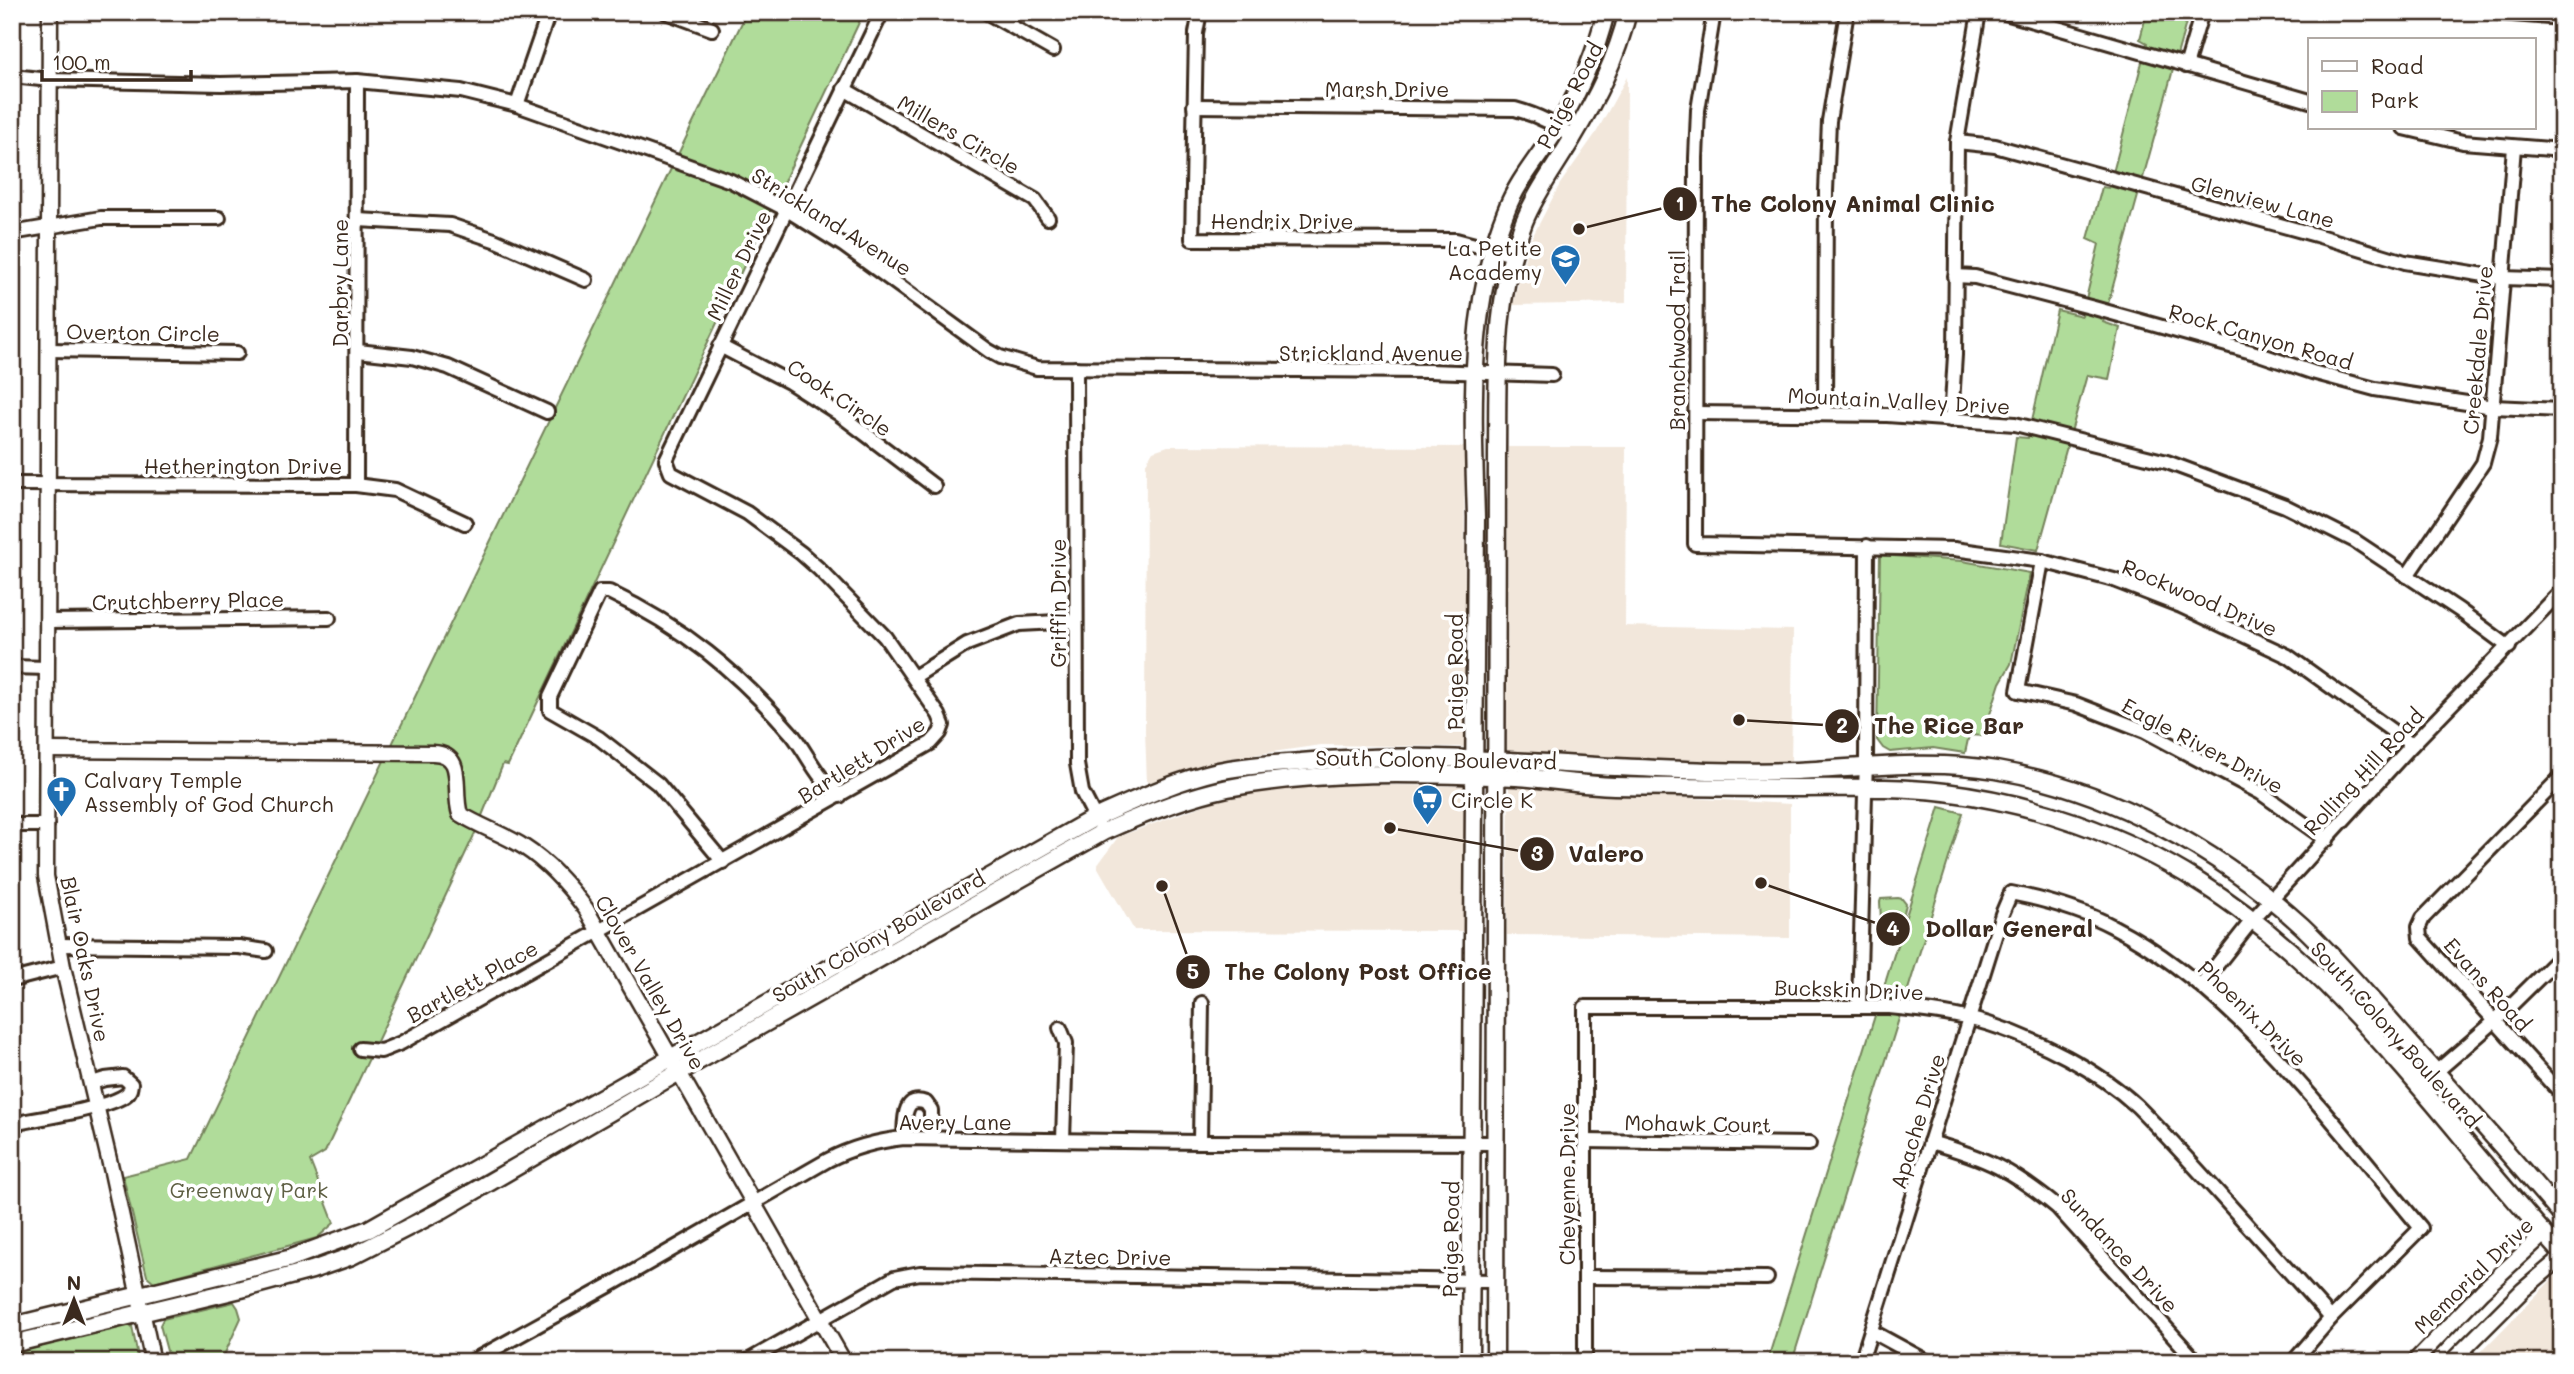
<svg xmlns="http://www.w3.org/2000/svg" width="2574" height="1374" font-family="Mali,sans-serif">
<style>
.built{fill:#f2e7db}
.green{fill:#b0dc9a;stroke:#76835c;stroke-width:2}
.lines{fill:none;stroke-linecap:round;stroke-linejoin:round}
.minor-casing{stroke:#3b2a1e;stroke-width:18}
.tertiary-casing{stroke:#3b2a1e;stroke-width:19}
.secondary-casing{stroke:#3b2a1e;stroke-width:21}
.minor{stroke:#fff;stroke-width:12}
.tertiary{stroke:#fff;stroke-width:14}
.secondary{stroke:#fff;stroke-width:16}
.labels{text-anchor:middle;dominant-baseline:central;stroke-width:7;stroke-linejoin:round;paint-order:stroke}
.street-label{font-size:21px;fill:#3b2a1e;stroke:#fff}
.poi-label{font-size:21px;fill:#3b2a1e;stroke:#fff;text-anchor:start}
.park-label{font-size:21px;fill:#5e5f43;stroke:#fff}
.leader{fill:none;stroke:#3b2a1e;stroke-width:2.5}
.callout-dot{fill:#3b2a1e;stroke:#fff;stroke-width:2.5}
.mark-label{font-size:21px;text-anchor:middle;font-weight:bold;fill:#fff}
.callout-label{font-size:23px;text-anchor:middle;font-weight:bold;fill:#3b2a1e;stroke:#fff;stroke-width:7;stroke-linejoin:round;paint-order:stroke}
</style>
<rect width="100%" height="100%" fill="#fff"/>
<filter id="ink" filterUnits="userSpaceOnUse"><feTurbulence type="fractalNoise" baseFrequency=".0143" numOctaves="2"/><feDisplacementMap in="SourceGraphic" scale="14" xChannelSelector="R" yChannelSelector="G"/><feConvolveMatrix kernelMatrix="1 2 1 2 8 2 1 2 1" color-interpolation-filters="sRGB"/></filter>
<g filter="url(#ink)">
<g class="built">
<path d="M1627,77L1626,303L1513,305L1528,245L1560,184L1596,133Z"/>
<path d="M1168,446L1464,447L1466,747L1321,745L1231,758L1147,783L1145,731L1146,463L1153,451Z"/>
<path d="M1508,447H1626L1625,626L1793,630L1791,765L1629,760L1507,752Z"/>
<path d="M1313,784L1465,786L1463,931L1134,930L1097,866L1118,837L1223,798Z"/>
<path d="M1509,787L1790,804V938L1507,935Z"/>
<path d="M2560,1271L2562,1362H2471Z"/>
</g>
<g class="green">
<path d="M747,12H864L508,765L503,764L475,833L325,1152L310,1161L334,1223L317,1238L154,1282L147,1276L123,1176L191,1159Z"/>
<path d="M2147,12H2189L2103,322L2120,328L2109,379L2087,375L2038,550L2001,543L2016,437L2028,438L2057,310L2082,316L2099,244L2088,239L2102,187L2109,188L2147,43L2140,39Z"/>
<path d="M1880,555L1962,561L2030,573L2011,664L2000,683L1983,736L1969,735L1965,753L1933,748L1890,752L1883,748L1877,740Z"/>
<path d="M1940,807L1963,813L1792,1362H1767Z"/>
<path d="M1898,898L1902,899L1906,904L1900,930L1886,928L1881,920L1880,902L1881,899Z"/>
<path d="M234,1302L238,1308L241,1318L221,1362H170L160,1325L163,1319Z"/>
<path d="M131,1321L139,1362H12V1353Z"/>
</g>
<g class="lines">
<defs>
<g id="minor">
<path d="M666,12L712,29"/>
<path d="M986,12L1053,50"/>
<path d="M1200,12L1196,33L1192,239L1456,240L1513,255"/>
<path d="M1714,12L1698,110L1696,158L1695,544L1954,549L2042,561L2114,580L2181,606L2288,656L2412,745"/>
<path d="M2002,12L2310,101"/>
<path d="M2487,12L2562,18"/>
<path d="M2186,66L2202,12"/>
<path d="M12,76L50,80L221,84L357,81L461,91L517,105L731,181L787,210L843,245L989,351L1000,357L1037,368L1429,371L1552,375"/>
<path d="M844,89L1035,200L1048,218"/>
<path d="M517,105L549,12"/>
<path d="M1194,106L1515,109C1537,115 1555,123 1573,138"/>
<path d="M2404,128L2463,142L2562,150"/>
<path d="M1957,142L1995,146L2316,235L2405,262L2503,278L2562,280"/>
<path d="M358,220L450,225L494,240L586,280"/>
<path d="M12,233L101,218H219"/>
<path d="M1955,276L1975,277L2094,308L2259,354L2312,372L2375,389L2493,407L2562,410"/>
<path d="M720,346L789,382L839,414L934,486"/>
<path d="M48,350L237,353"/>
<path d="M358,351L412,357L448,367L547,412"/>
<path d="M1076,368L1077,764L1082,792L1098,823"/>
<path d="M1696,413L1887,415L2015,424L2167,462L2285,506L2355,541L2459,610L2509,647"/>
<path d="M1825,414L1826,191L1829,121L1847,12"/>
<path d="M1951,420L1955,355L1957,142L1979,12"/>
<path d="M12,484L356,485L395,490L465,523"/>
<path d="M356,485L357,81"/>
<path d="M2042,561L2018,691L2076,704L2145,731L2261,793L2327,840"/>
<path d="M2407,576L2483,463L2490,437L2514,147"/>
<path d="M47,621L329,618"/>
<path d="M12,667L47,668"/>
<path d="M914,677L967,644L1019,624L1076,621"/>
<path d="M2562,776L2423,918L2419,927L2420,938L2562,1095"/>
<path d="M12,825H47"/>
<path d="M723,862L658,784L599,738L550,710V697L600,592H609C683,627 737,671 791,733C802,746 810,763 821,777C827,784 834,790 840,796"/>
<path d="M58,945L239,947L266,951"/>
<path d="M12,980L63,967"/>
<path d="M2201,985L2253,919L2412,745L2562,590"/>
<path d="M1859,1006L1866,759L1867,546"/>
<path d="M1060,1028L1066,1043L1063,1140"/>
<path d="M360,1049L381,1051L401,1043L931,743L940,733L943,725L939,715L885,637L819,569L801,553L747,513L671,473L666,460L882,12"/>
<path d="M2436,1072L2495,1021L2562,955"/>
<path d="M12,1124C36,1119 111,1108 127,1094C131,1090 130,1089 131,1084L123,1077L105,1079L92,1083"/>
<path d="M904,1138C905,1122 902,1094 926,1103L931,1110V1138"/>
<path d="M1585,1141L1809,1144"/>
<path d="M1200,1142L1202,1003"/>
<path d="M1930,1142C1986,1158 2012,1170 2057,1207L2197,1362"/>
<path d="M1585,1277L1767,1278"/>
<path d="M1871,1331L1928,1362"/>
<path d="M471,1362L612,1284L828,1160C853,1147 876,1141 904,1138L1200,1142L1496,1143"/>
<path d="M746,1362L894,1278L920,1273L1496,1281"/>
<path d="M1585,1362V1007H1889C1923,1010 1957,1014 1989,1024C2039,1040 2098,1070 2137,1106C2167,1136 2196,1168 2224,1199C2260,1239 2295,1278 2331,1318"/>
<path d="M1861,1362L2002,914L2011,893C2046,900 2080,909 2112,926C2234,988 2334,1124 2421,1228L2331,1318L2293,1362"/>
</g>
<g id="tertiary">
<path d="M50,12L46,876L63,967L112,1172L153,1362"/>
<path d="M47,750L433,753C467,754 452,790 460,814C481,827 504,834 524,847C549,863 568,885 586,909L844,1362"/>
<path d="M2414,1362L2482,1291L2544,1234"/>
<path d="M2451,1362L2523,1290L2562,1257"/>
</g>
<g id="secondary">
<path d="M12,1326L288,1259L369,1229L1094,818C1135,800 1175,781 1218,771C1245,765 1273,764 1301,762C1406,752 1510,761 1615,767C1676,770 1736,773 1797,771C1863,768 1930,759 1996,770C2109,789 2218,849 2302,926C2340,962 2374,1003 2409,1042C2460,1099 2512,1157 2562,1216"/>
<path d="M12,1344L241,1289L312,1270L352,1256L442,1210L679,1072L1103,832C1143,814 1185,797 1228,788C1322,770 1420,773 1516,777C1549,779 1581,785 1614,786C1675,787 1736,788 1796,788C1845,788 1895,786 1945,792C2034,803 2123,834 2199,882C2345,973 2446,1128 2562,1253"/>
<path d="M1470,1362L1476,517C1473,415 1467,307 1506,211C1518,179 1542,154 1559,125C1580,90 1596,52 1606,12"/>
<path d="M1495,1362L1497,454C1498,371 1493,301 1524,222C1536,192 1556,166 1572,139C1597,97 1616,60 1628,12"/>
</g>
</defs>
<use href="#minor" class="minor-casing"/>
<use href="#tertiary" class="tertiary-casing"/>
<use href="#secondary" class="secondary-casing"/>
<use href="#minor" class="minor"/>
<use href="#tertiary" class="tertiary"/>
<use href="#secondary" class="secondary"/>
</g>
</g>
<defs>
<symbol id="school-pin" viewBox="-11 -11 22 30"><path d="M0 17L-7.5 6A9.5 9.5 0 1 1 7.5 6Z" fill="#1f6fb2" stroke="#fff"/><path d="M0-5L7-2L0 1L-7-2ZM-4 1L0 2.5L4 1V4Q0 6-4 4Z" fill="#fff"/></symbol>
<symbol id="church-pin" viewBox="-11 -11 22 30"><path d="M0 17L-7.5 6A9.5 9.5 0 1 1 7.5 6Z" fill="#1f6fb2" stroke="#fff"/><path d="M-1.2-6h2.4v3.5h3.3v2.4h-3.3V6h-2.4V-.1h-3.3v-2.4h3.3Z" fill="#fff"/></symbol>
<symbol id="supermarket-pin" viewBox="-11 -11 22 30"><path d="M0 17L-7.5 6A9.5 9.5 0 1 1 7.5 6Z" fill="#1f6fb2" stroke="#fff"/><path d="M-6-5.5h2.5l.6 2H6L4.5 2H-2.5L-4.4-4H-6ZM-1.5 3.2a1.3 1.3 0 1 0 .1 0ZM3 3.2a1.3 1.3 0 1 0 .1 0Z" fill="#fff"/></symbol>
</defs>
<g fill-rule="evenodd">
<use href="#school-pin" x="1548" y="242" width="35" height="47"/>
<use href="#church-pin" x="44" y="774" width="35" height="47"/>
<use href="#supermarket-pin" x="1410" y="782" width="35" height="47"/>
</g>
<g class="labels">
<g class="street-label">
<text x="1387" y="88">Marsh Drive</text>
<text transform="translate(1569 95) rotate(-62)">Paige Road</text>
<text transform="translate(959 134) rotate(30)">Millers Circle</text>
<text transform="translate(2263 201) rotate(15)">Glenview Lane</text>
<text x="1282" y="220">Hendrix Drive</text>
<text transform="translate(832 221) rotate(32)">Strickland Avenue</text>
<text transform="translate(738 265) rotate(-64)">Miller Drive</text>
<text transform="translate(339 283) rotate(-90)">Darbry Lane</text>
<text transform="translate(143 332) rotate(1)">Overton Circle</text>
<text transform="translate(2261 336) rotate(16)">Rock Canyon Road</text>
<text transform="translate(1676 340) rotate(-90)">Branchwood Trail</text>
<text transform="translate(2477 350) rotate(-85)">Creekdale Drive</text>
<text x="1371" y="352">Strickland Avenue</text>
<text transform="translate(840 397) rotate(34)">Cook Circle</text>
<text transform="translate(1899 400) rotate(3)">Mountain Valley Drive</text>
<text x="243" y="465">Hetherington Drive</text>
<text transform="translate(2200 597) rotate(23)">Rockwood Drive</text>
<text transform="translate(188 600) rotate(-1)">Crutchberry Place</text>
<text transform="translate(1057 603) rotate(-90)">Griffin Drive</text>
<text transform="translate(1454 672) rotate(-90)">Paige Road</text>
<text transform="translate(2203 745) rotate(28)">Eagle River Drive</text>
<text transform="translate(861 759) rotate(-32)">Bartlett Drive</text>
<text transform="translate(1436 759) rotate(1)">South Colony Boulevard</text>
<text transform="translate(2363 771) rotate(-47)">Rolling Hill Road</text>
<text transform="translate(878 936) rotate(-30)">South Colony Boulevard</text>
<text transform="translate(86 959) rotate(78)">Blair Oaks Drive</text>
<text transform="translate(472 981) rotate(-29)">Bartlett Place</text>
<text transform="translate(651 982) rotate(60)">Clover Valley Drive</text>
<text transform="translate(2488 984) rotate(48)">Evans Road</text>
<text transform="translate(1849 989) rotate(2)">Buckskin Drive</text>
<text transform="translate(2253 1013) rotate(44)">Phoenix Drive</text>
<text transform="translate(2396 1034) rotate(48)">South Colony Boulevard</text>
<text x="955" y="1121">Avery Lane</text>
<text transform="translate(1917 1121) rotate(-73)">Apache Drive</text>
<text transform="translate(1698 1123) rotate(1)">Mohawk Court</text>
<text transform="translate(1566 1184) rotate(-90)">Cheyenne Drive</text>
<text transform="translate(1450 1239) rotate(-89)">Paige Road</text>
<text transform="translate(2120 1250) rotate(47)">Sundance Drive</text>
<text transform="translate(1110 1256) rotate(1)">Aztec Drive</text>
<text transform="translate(2473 1275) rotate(-44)">Memorial Drive</text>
</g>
<g class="poi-label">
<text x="1542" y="247" text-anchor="end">La Petite<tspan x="1542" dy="24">Academy</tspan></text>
<text x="84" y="779">Calvary Temple<tspan x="84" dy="24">Assembly of God Church</tspan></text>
<text x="1451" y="799">Circle K</text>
</g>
<g class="park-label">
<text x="249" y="1189">Greenway Park</text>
</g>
</g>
<path class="leader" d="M1579 229L1680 204M1739 720L1842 726M1390 828L1537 854M1761 883L1893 929M1162 886L1193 972"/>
<g class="callout-dot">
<circle cx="1579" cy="229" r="7"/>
<circle cx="1739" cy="720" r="7"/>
<circle cx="1390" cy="828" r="7"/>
<circle cx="1761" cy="883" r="7"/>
<circle cx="1162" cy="886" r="7"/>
<circle cx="1680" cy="204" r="18"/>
<circle cx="1842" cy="726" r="18"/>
<circle cx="1537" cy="854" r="18"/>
<circle cx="1893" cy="929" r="18"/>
<circle cx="1193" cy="972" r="18"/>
</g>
<g class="mark-label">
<text x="1680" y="211">1</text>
<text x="1842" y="733">2</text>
<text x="1537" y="861">3</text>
<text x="1893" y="936">4</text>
<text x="1193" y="979">5</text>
</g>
<g class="callout-label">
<text x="1853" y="212">The Colony Animal Clinic</text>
<text x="1949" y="734">The Rice Bar</text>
<text x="1606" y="862">Valero</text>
<text x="2009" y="937">Dollar General</text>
<text x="1358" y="980">The Colony Post Office</text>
</g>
<rect width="2574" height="1374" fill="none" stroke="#fff" stroke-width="42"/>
<rect x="21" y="21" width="2532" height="1332" fill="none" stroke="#3b2a1e" stroke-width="2.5" filter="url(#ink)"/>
<rect x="2308" y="38" width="228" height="91" fill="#ffffff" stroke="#b1aaa5" stroke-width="2"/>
<rect x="2322" y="61" width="35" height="10" fill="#ffffff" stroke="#b1aaa5" stroke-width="2"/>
<text x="2371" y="74" font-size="21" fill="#3b2a1e">Road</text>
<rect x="2322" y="91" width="35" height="21" fill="#b0dc9a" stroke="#b1aaa5" stroke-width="2"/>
<text x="2371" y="108" font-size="21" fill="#3b2a1e">Park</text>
<g transform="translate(74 1300)" stroke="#ffffff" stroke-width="5" paint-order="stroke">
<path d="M0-5L12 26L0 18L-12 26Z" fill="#3b2a1e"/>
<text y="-10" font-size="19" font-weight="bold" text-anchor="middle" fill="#3b2a1e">N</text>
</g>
<path d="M42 70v10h149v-10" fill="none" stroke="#3b2a1e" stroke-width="3.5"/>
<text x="52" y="70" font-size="21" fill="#3b2a1e" stroke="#ffffff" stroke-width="5" paint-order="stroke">100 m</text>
</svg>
